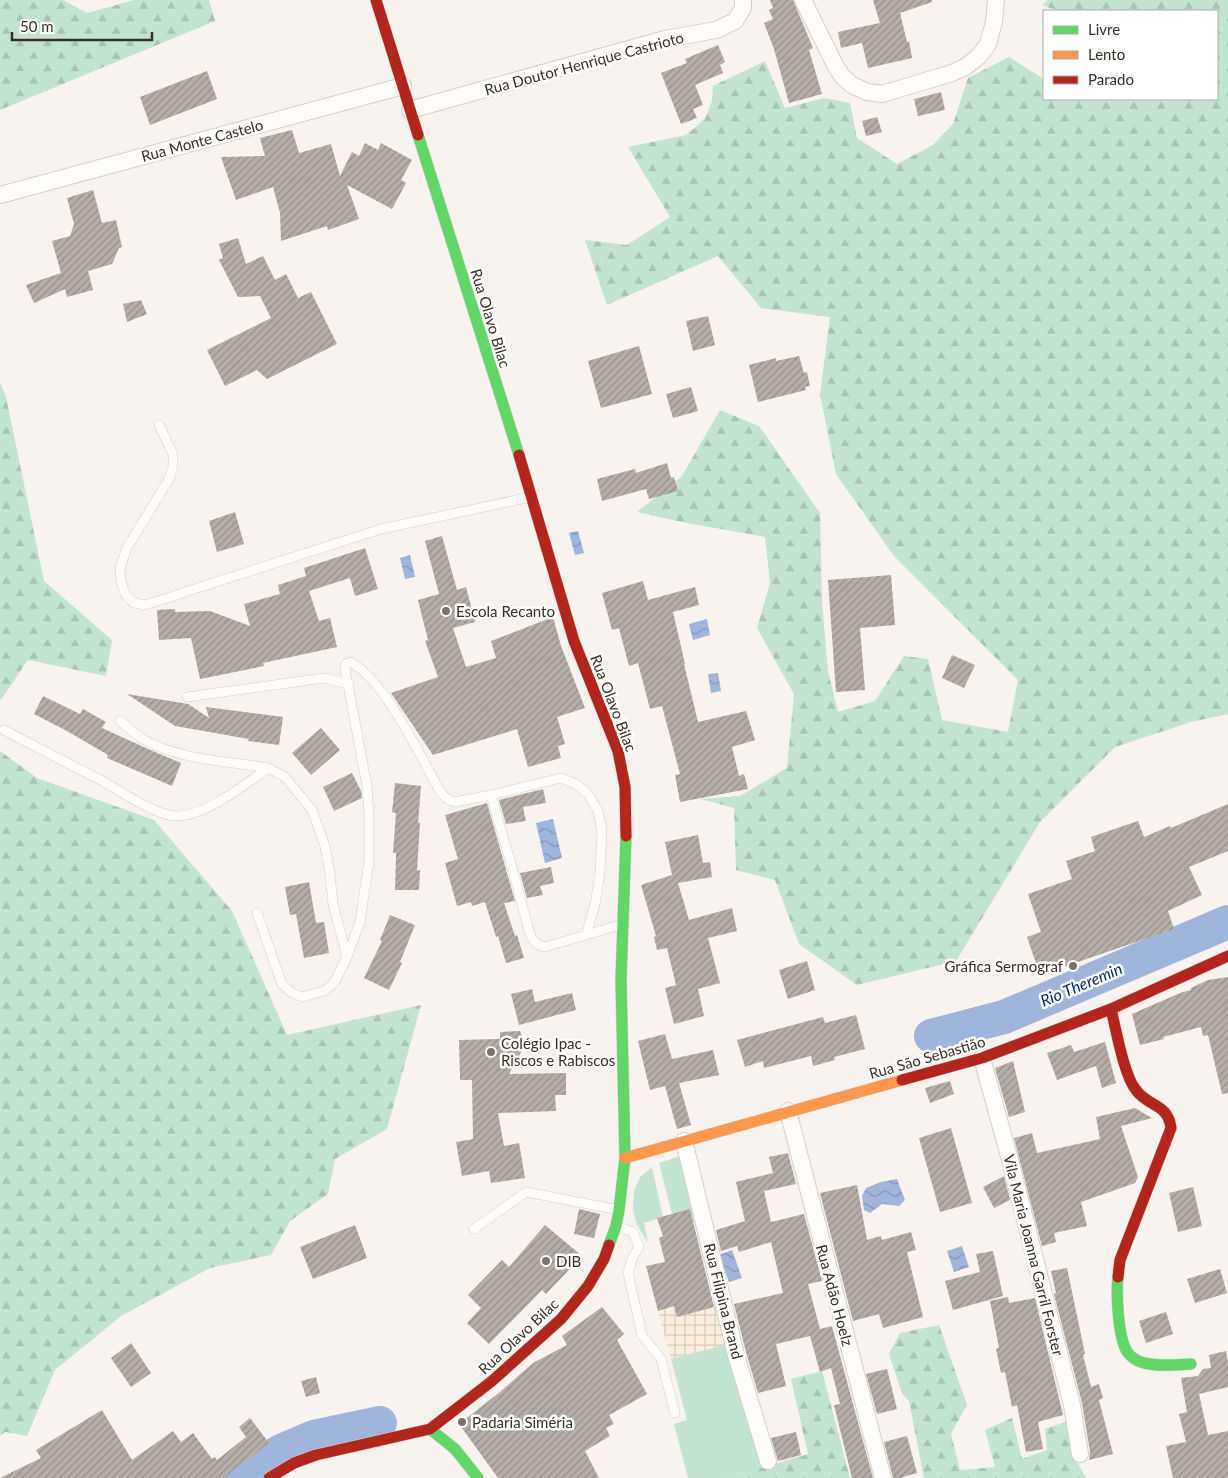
<svg xmlns="http://www.w3.org/2000/svg" width="1228" height="1478" font-family="Lato,sans-serif">
<style>
.industrial{fill:url(#industrial-grid)}
.green{fill:#c2e4d0}
.forest{fill:url(#forest-firs)}
.water{fill:url(#water-waves)}
.lines{fill:none;stroke-linecap:round;stroke-linejoin:round}
.river{stroke:#a0b5dc;stroke-width:34}
.building{fill:url(#building-hatch)}
.lane-casing{stroke:#d6d0c8;stroke-width:10}
.street-casing{stroke:#d6d0c8;stroke-width:18}
.fast-casing{stroke:#d6d0c8;stroke-width:12}
.slow-casing{stroke:#d6d0c8;stroke-width:12}
.jam-casing{stroke:#d6d0c8;stroke-width:12}
.lane{stroke:#fefdfc;stroke-width:9}
.street{stroke:#fefdfc;stroke-width:16}
.fast{stroke:#63d668;stroke-width:11}
.slow{stroke:#ff974d;stroke-width:11}
.jam{stroke:#b3261e;stroke-width:11}
.poi-dot{fill:#7b746b;stroke:#fff;stroke-width:2}
.labels{text-anchor:middle;dominant-baseline:central;stroke-width:5;stroke-linejoin:round;paint-order:stroke}
.street-label{font-size:15px;fill:#383025;stroke:#fff}
.poi-label{font-size:15px;fill:#383025;stroke:#fff;text-anchor:start}
.water-label{font-size:16px;font-style:italic;fill:#052769;stroke:#fff}
</style>
<defs>
<pattern id="industrial-grid" width="8" height="8" patternUnits="userSpaceOnUse" patternTransform="scale(1.25)"><rect width="8" height="8" fill="#fbeedc"/><path d="M0 4h8M4 0v8" fill="none" stroke="#d8ccbd"/></pattern>
<pattern id="forest-firs" width="22" height="20" patternUnits="userSpaceOnUse" patternTransform="scale(1.25)"><rect width="22" height="20" fill="#c2e4d0"/><path d="M5 1l3.5 6h-7zM16 11l3.5 6h-7z" fill="#a7c4b2"/></pattern>
<pattern id="water-waves" width="16" height="10" patternUnits="userSpaceOnUse" patternTransform="scale(1.25)"><rect width="16" height="10" fill="#a0b5dc"/><path d="M0 5q4-4 8 0t8 0" fill="none" stroke="#8394b2"/></pattern>
<pattern id="building-hatch" width="6" height="6" patternUnits="userSpaceOnUse" patternTransform="scale(1.25)"><rect width="6" height="6" fill="#b5aea8"/><path d="M-1 1l2-2M0 6l6-6M5 7l2-2" fill="none" stroke="#948e89"/></pattern>
</defs>
<rect width="100%" height="100%" fill="#f8f3ee"/>
<path class="industrial" d="M674,1306L677,1317L717,1306L728,1344L671,1359L658,1311Z"/>
<g class="green">
<path d="M686,1154L702,1221L694,1223L690,1209L672,1214L659,1163Z"/>
<path d="M652,1167L663,1217L644,1223L648,1243L637,1225L633,1210L634,1191L640,1177Z"/>
<path d="M728,1344L767,1466L727,1478H688L674,1424L687,1420L671,1359Z"/>
</g>
<g class="forest">
<path d="M0,0H63L87,13L134,0H209L215,21L0,110Z"/>
<path d="M1048,0H1228V714L1191,722L1115,747L1040,822L956,961L857,985L799,944L775,880L736,870L734,808L701,799L740,796L787,768L794,694L757,628L770,583L765,537L682,522L637,512L682,476L720,410L759,426L820,513L822,603L828,671L838,712L875,701L904,656L928,659L942,720L1008,732L1018,680L894,556L836,474L820,394L830,317L761,308L718,256L607,305L585,240L627,245L670,217L628,147L686,135L705,119L712,101L713,86L765,61L785,108L824,98L850,103L857,138L897,164L933,145L953,124L968,78L1009,57L1044,79V99H1217V11H1058L1042,5Z"/>
<path d="M0,382L6,397L44,581L112,640L106,676L28,660L0,701Z"/>
<path d="M0,751L37,778L154,820L232,911L287,1035L421,1005L387,1129L335,1159L328,1194L290,1221L271,1255L210,1268L121,1316L55,1370L27,1436L5,1432L0,1436Z"/>
<path d="M939,1325L967,1405L951,1434L960,1470L995,1467L985,1430L1012,1418L1022,1459L1047,1450L1045,1429L1074,1419L1072,1453L1086,1478H924L909,1401L902,1393L889,1354L900,1333Z"/>
<path d="M822,1371L850,1478H727L808,1454L791,1379Z"/>
</g>
<g class="water">
<path d="M578,531L584,553L575,555L569,533Z"/>
<path d="M410,555L415,577L405,579L400,558Z"/>
<path d="M707,619L710,635L693,640L689,624Z"/>
<path d="M718,673L721,691L711,693L708,674Z"/>
<path d="M553,819L562,858L545,863L536,823Z"/>
<path d="M897,1179L905,1200L899,1206L882,1204L870,1213L864,1210L862,1196L866,1188L881,1182Z"/>
<path d="M962,1246L969,1267L954,1272L947,1251Z"/>
<path d="M732,1250L742,1278L729,1282L719,1255Z"/>
</g>
<g class="lines">
<g class="river">
<path d="M931,1036L1004,1017L1228,922"/>
<path d="M238,1478L281,1451L314,1437L380,1423"/>
</g>
</g>
<g class="building">
<path d="M770,0H793L813,48L809,50L822,94L789,103L774,49L764,23L773,19L769,10L773,8Z"/>
<path d="M873,0H932V2L900,13L907,42L909,41L912,58L868,68L862,43L841,48L838,32L880,23Z"/>
<path d="M718,45L725,62L720,65L723,73L695,85L703,105L693,109L697,118L681,124L661,73L687,63L685,59Z"/>
<path d="M207,71L217,99L150,125L140,97Z"/>
<path d="M941,92L945,110L918,116L914,99Z"/>
<path d="M877,117L882,132L866,136L862,121Z"/>
<path d="M292,130L299,153L331,144L340,176L352,152L359,156L365,143L378,150L381,143L412,160L401,180L406,183L392,209L347,185L359,219L328,230L327,226L281,241L280,213L273,187L236,200L221,157L265,156L260,138Z"/>
<path d="M93,190L102,223L116,220L122,247L119,248L112,264L88,271L93,290L67,297L65,289L34,303L26,285L61,273L52,241L70,236L74,224L67,198Z"/>
<path d="M238,238L246,264L263,256L275,280L286,274L298,298L311,292L337,344L267,379L257,370L225,386L207,350L271,318L260,296L238,297L219,260L223,258L219,244Z"/>
<path d="M141,300L147,314L127,322L123,304Z"/>
<path d="M708,316L715,345L693,351L686,321Z"/>
<path d="M639,346L652,394L601,408L588,361Z"/>
<path d="M799,356L804,373L807,372L810,386L805,387L806,390L758,402L749,365L776,358V361Z"/>
<path d="M691,387L698,411L673,418L666,394Z"/>
<path d="M667,463L671,478L674,477L678,491L649,499L646,489L602,501L597,479L635,469L636,473Z"/>
<path d="M235,512L244,544L217,552L209,521Z"/>
<path d="M442,536L457,590L466,587L475,622L453,628L466,667L496,658L491,641L553,617L561,646L585,708L557,717L565,744L558,746L561,758L528,767L517,729L433,755L391,693L438,677L425,641L428,640L418,600L439,594L425,541Z"/>
<path d="M365,548L378,589L355,596L350,578L309,591L319,621L330,618L337,647L263,663L264,666L200,679L191,638L159,640L157,610L175,609V612L210,611L250,626L244,604L280,594L278,585L306,576L304,568Z"/>
<path d="M891,575L895,625L860,628L865,690L836,692L828,580Z"/>
<path d="M643,581L648,600L695,587L699,605L673,612L685,664H684L698,722L746,711L755,740L732,747L739,776L744,774L748,789L680,802L675,775L680,774L662,706L650,709L638,663L629,666L619,628L612,630L602,593Z"/>
<path d="M952,655L975,665L964,688L942,678Z"/>
<path d="M127,694L188,704L209,718L206,707L283,717L279,745L248,741L249,739L175,726Z"/>
<path d="M43,696L80,714L83,709L106,722L102,728L148,749L181,763L172,786L107,758L108,755L67,731L34,714Z"/>
<path d="M321,728L340,750L311,775L292,753Z"/>
<path d="M352,773L361,791L362,798L334,811L323,787Z"/>
<path d="M395,783L421,786L418,823L420,822L417,871L420,870L419,890H395L396,853H393L396,813L392,812Z"/>
<path d="M543,789L546,803L523,807L526,821L506,824L499,800Z"/>
<path d="M487,803L515,901L504,903L515,936L517,935L524,958L506,963L498,936L496,937L485,902L472,906L471,902L457,906L445,863L458,859L445,815Z"/>
<path d="M1228,804V851L1189,867L1202,895L1168,911L1174,929L1040,975L1027,937L1041,932L1028,894L1072,879L1066,861L1095,851L1091,837L1138,821L1144,837L1170,826L1171,828Z"/>
<path d="M698,835L703,863L710,862L712,877L678,883L689,920L732,908L737,931L708,938L720,983L698,989L704,1016L674,1024L665,988L676,985L667,948L657,950L654,937L656,936L641,885L672,875L665,842Z"/>
<path d="M551,867L554,883L540,886L543,895L527,898L520,873Z"/>
<path d="M309,882L316,923L324,922L329,953L304,958L296,914L290,915L285,887Z"/>
<path d="M390,915L415,925L400,962L402,963L389,990L364,978L382,941L380,940Z"/>
<path d="M807,961L815,990L788,999L779,970Z"/>
<path d="M1228,977V1093L1222,1094L1208,1035L1203,1036L1201,1027L1163,1037L1164,1039L1140,1045L1132,1014L1180,993L1191,990V988L1208,980Z"/>
<path d="M532,989L535,1002L572,993L576,1010L519,1025L511,994Z"/>
<path d="M856,1015L865,1049L834,1057L835,1060L813,1066L811,1056L764,1068L763,1061L745,1067L737,1040L823,1017L825,1023Z"/>
<path d="M520,1031L525,1045L509,1074L566,1073V1095H555L556,1111L498,1113L504,1146L519,1143L525,1178L491,1183L489,1171L462,1176L456,1142L473,1139L472,1080H460L459,1040L500,1039V1032Z"/>
<path d="M665,1034L672,1059L713,1050L719,1075L679,1083L691,1125L677,1129L665,1086L650,1090L638,1041Z"/>
<path d="M1105,1042L1116,1083L1102,1088L1096,1066L1057,1080L1047,1053L1071,1045L1074,1052Z"/>
<path d="M1013,1061L1025,1112L1009,1117L995,1068Z"/>
<path d="M950,1081L954,1094L930,1103L925,1088Z"/>
<path d="M1135,1108L1152,1118L1121,1126L1138,1177L1135,1183L1081,1202L1087,1226L1054,1233L1056,1242L1042,1246L1014,1138L1032,1133L1037,1153L1100,1139L1096,1117Z"/>
<path d="M951,1128L972,1203L940,1212L919,1138Z"/>
<path d="M788,1153L796,1184L764,1191L771,1222L804,1214L822,1281L808,1284L820,1329L832,1326L873,1478H852L834,1405L840,1404L831,1368L820,1372L810,1336L776,1344L786,1386L758,1393L746,1352L734,1304L783,1293L771,1242L739,1252L737,1246L721,1251L716,1230L745,1221L736,1182L773,1173L769,1157Z"/>
<path d="M1004,1176L1010,1200L994,1208L983,1187Z"/>
<path d="M857,1185L867,1240L881,1236L882,1240L911,1232L916,1250L907,1252L923,1317L883,1328L879,1314L853,1321L820,1193Z"/>
<path d="M1193,1187L1202,1226L1178,1232L1169,1193Z"/>
<path d="M579,1209L600,1214L594,1238L574,1234Z"/>
<path d="M690,1209L714,1307L677,1317L674,1306L658,1311L646,1266L665,1262L659,1238L663,1236L657,1218Z"/>
<path d="M355,1225L367,1258L313,1279L300,1247Z"/>
<path d="M545,1225L582,1256L546,1294L542,1290L489,1344L467,1323L481,1308L468,1295L502,1260L509,1267Z"/>
<path d="M993,1251L1003,1296L953,1310L945,1281L980,1272L976,1254Z"/>
<path d="M1067,1268L1085,1354L1083,1355L1091,1387L1099,1384L1103,1398L1099,1400L1113,1454L1089,1460L1090,1452L1082,1403L1054,1294L1056,1293L1051,1271Z"/>
<path d="M1220,1269L1227,1293L1195,1303L1187,1279Z"/>
<path d="M1008,1297L1009,1303L1035,1298L1063,1415L1038,1422L1043,1449L1026,1452L1017,1405L1012,1407L1005,1372L1001,1373L996,1349L999,1348L990,1301Z"/>
<path d="M602,1307L624,1334L617,1340L647,1394L609,1415L614,1424L606,1428L610,1436L585,1451L599,1478H498L459,1424L500,1392L533,1363L567,1345L562,1336Z"/>
<path d="M1166,1312L1173,1334L1146,1343L1139,1321Z"/>
<path d="M131,1343L151,1373L131,1387L111,1358Z"/>
<path d="M1226,1351L1228,1363V1387L1199,1394L1208,1435L1228,1431V1478H1173L1166,1446L1186,1442L1179,1414L1187,1412L1181,1378L1198,1376L1203,1369L1211,1368L1209,1355Z"/>
<path d="M887,1369L897,1409L877,1414L866,1374Z"/>
<path d="M316,1377L320,1393L306,1397L301,1381Z"/>
<path d="M102,1410L132,1460L173,1431L181,1442L193,1433L212,1459L215,1457L217,1460L246,1437L239,1427L250,1418L269,1443L223,1478H0L41,1458L36,1450Z"/>
<path d="M796,1432L801,1455L778,1461L771,1438Z"/>
<path d="M907,1436L917,1473L900,1478H893L884,1442Z"/>
</g>
<g class="lines">
<defs>
<g id="lane">
<path d="M159,425L173,454V467L169,479L127,548L120,568L121,580L125,594L134,603L144,605L168,598L188,591L381,529L531,497"/>
<path d="M187,697L324,678L349,684"/>
<path d="M120,721C127,726 134,733 141,738C177,760 228,761 268,768"/>
<path d="M4,730C36,747 67,763 99,779C119,790 155,816 178,816C207,815 246,784 268,768L285,777L312,810L325,846L330,873L333,904L347,956"/>
<path d="M491,795L514,874L529,931L532,938L537,944L545,947L623,924"/>
<path d="M257,913L282,984L291,992L302,997L324,991L334,983L347,957L360,922L369,861V814L367,786L345,669L346,664L350,662C384,678 421,758 440,791L446,798L454,802L491,795L561,778L576,784L588,794L598,811L602,831L600,873L595,904L586,935"/>
<path d="M617,1226L633,1232L639,1247L632,1259L628,1273L642,1335L661,1359L675,1413"/>
<path d="M474,1229L526,1192L619,1210"/>
</g>
<g id="street">
<path d="M803,0L835,65L842,76L852,85L867,92L882,94L952,73L965,67L978,57L988,44L994,22L996,0"/>
<path d="M410,110L665,39L716,30L735,21L743,8V0"/>
<path d="M0,195L403,86"/>
<path d="M982,1058L1010,1160L1072,1405L1080,1454"/>
<path d="M788,1111L883,1478"/>
<path d="M684,1141L736,1355L768,1461"/>
</g>
<g id="fast">
<path d="M418,135L519,455"/>
<path d="M609,1245L616,1226L619,1210L625,1158L621,980L626,836"/>
<path d="M1118,1277C1116,1293 1118,1340 1128,1353C1130,1356 1137,1361 1141,1362C1155,1367 1176,1365 1191,1364"/>
<path d="M430,1429L455,1449L478,1478"/>
</g>
<path id="slow" d="M625,1158L902,1080"/>
<g id="jam">
<path d="M376,0L418,135"/>
<path d="M519,455L574,641L618,751L625,787L626,836"/>
<path d="M1111,1009C1116,1029 1124,1076 1136,1090C1148,1107 1168,1103 1171,1128L1120,1260L1118,1277"/>
<path d="M902,1080L982,1058L1111,1009L1228,956"/>
<path d="M269,1478L294,1463L316,1455L430,1429L492,1381L561,1319L588,1286L604,1259L609,1245"/>
</g>
</defs>
<use href="#lane" class="lane-casing"/>
<use href="#street" class="street-casing"/>
<use href="#fast" class="fast-casing"/>
<use href="#slow" class="slow-casing"/>
<use href="#jam" class="jam-casing"/>
<use href="#lane" class="lane"/>
<use href="#street" class="street"/>
<use href="#fast" class="fast"/>
<use href="#slow" class="slow"/>
<use href="#jam" class="jam"/>
</g>
<g class="poi-dot">
<circle cx="446" cy="611" r="5"/>
<circle cx="1073" cy="966" r="5"/>
<circle cx="491" cy="1052" r="5"/>
<circle cx="546" cy="1261" r="5"/>
<circle cx="462" cy="1422" r="5"/>
</g>
<g class="labels">
<g class="street-label">
<text transform="translate(584 63) rotate(-15)">Rua Doutor Henrique Castrioto</text>
<text transform="translate(202 140) rotate(-15)">Rua Monte Castelo</text>
<text transform="translate(491 318) rotate(73)">Rua Olavo Bilac</text>
<text transform="translate(614 703) rotate(69)">Rua Olavo Bilac</text>
<text transform="translate(927 1057) rotate(-16)">Rua São Sebastião</text>
<text transform="translate(1034 1255) rotate(76)">Vila Maria Joanna Garril Forster</text>
<text transform="translate(835 1295) rotate(75)">Rua Adão Hoelz</text>
<text transform="translate(724 1301) rotate(76)">Rua Filipina Brand</text>
<text transform="translate(518 1336) rotate(-43)">Rua Olavo Bilac</text>
</g>
<g class="poi-label">
<text x="456" y="611">Escola Recanto</text>
<text x="1063" y="966" text-anchor="end">Gráfica Sermograf</text>
<text x="501" y="1043">Colégio Ipac -<tspan x="501" dy="17">Riscos e Rabiscos</tspan></text>
<text x="556" y="1261">DIB</text>
<text x="472" y="1422">Padaria Siméria</text>
</g>
<g class="water-label">
<text transform="translate(1081 984) rotate(-23)">Rio Theremin</text>
</g>
</g>
<rect x="1043" y="10" width="175" height="90" fill="#ffffff" stroke="#afaca8"/>
<rect x="1053" y="26" width="25" height="8" fill="#63d668" stroke="#afaca8"/>
<text x="1088" y="35" font-size="15" fill="#383025">Livre</text>
<rect x="1053" y="51" width="25" height="8" fill="#ff974d" stroke="#afaca8"/>
<text x="1088" y="60" font-size="15" fill="#383025">Lento</text>
<rect x="1053" y="76" width="25" height="8" fill="#b3261e" stroke="#afaca8"/>
<text x="1088" y="85" font-size="15" fill="#383025">Parado</text>
<path d="M12 32v8h140v-8" fill="none" stroke="#383025" stroke-width="2.5"/>
<text x="20" y="32" font-size="15" fill="#383025" stroke="#ffffff" stroke-width="4" paint-order="stroke">50 m</text>
</svg>
